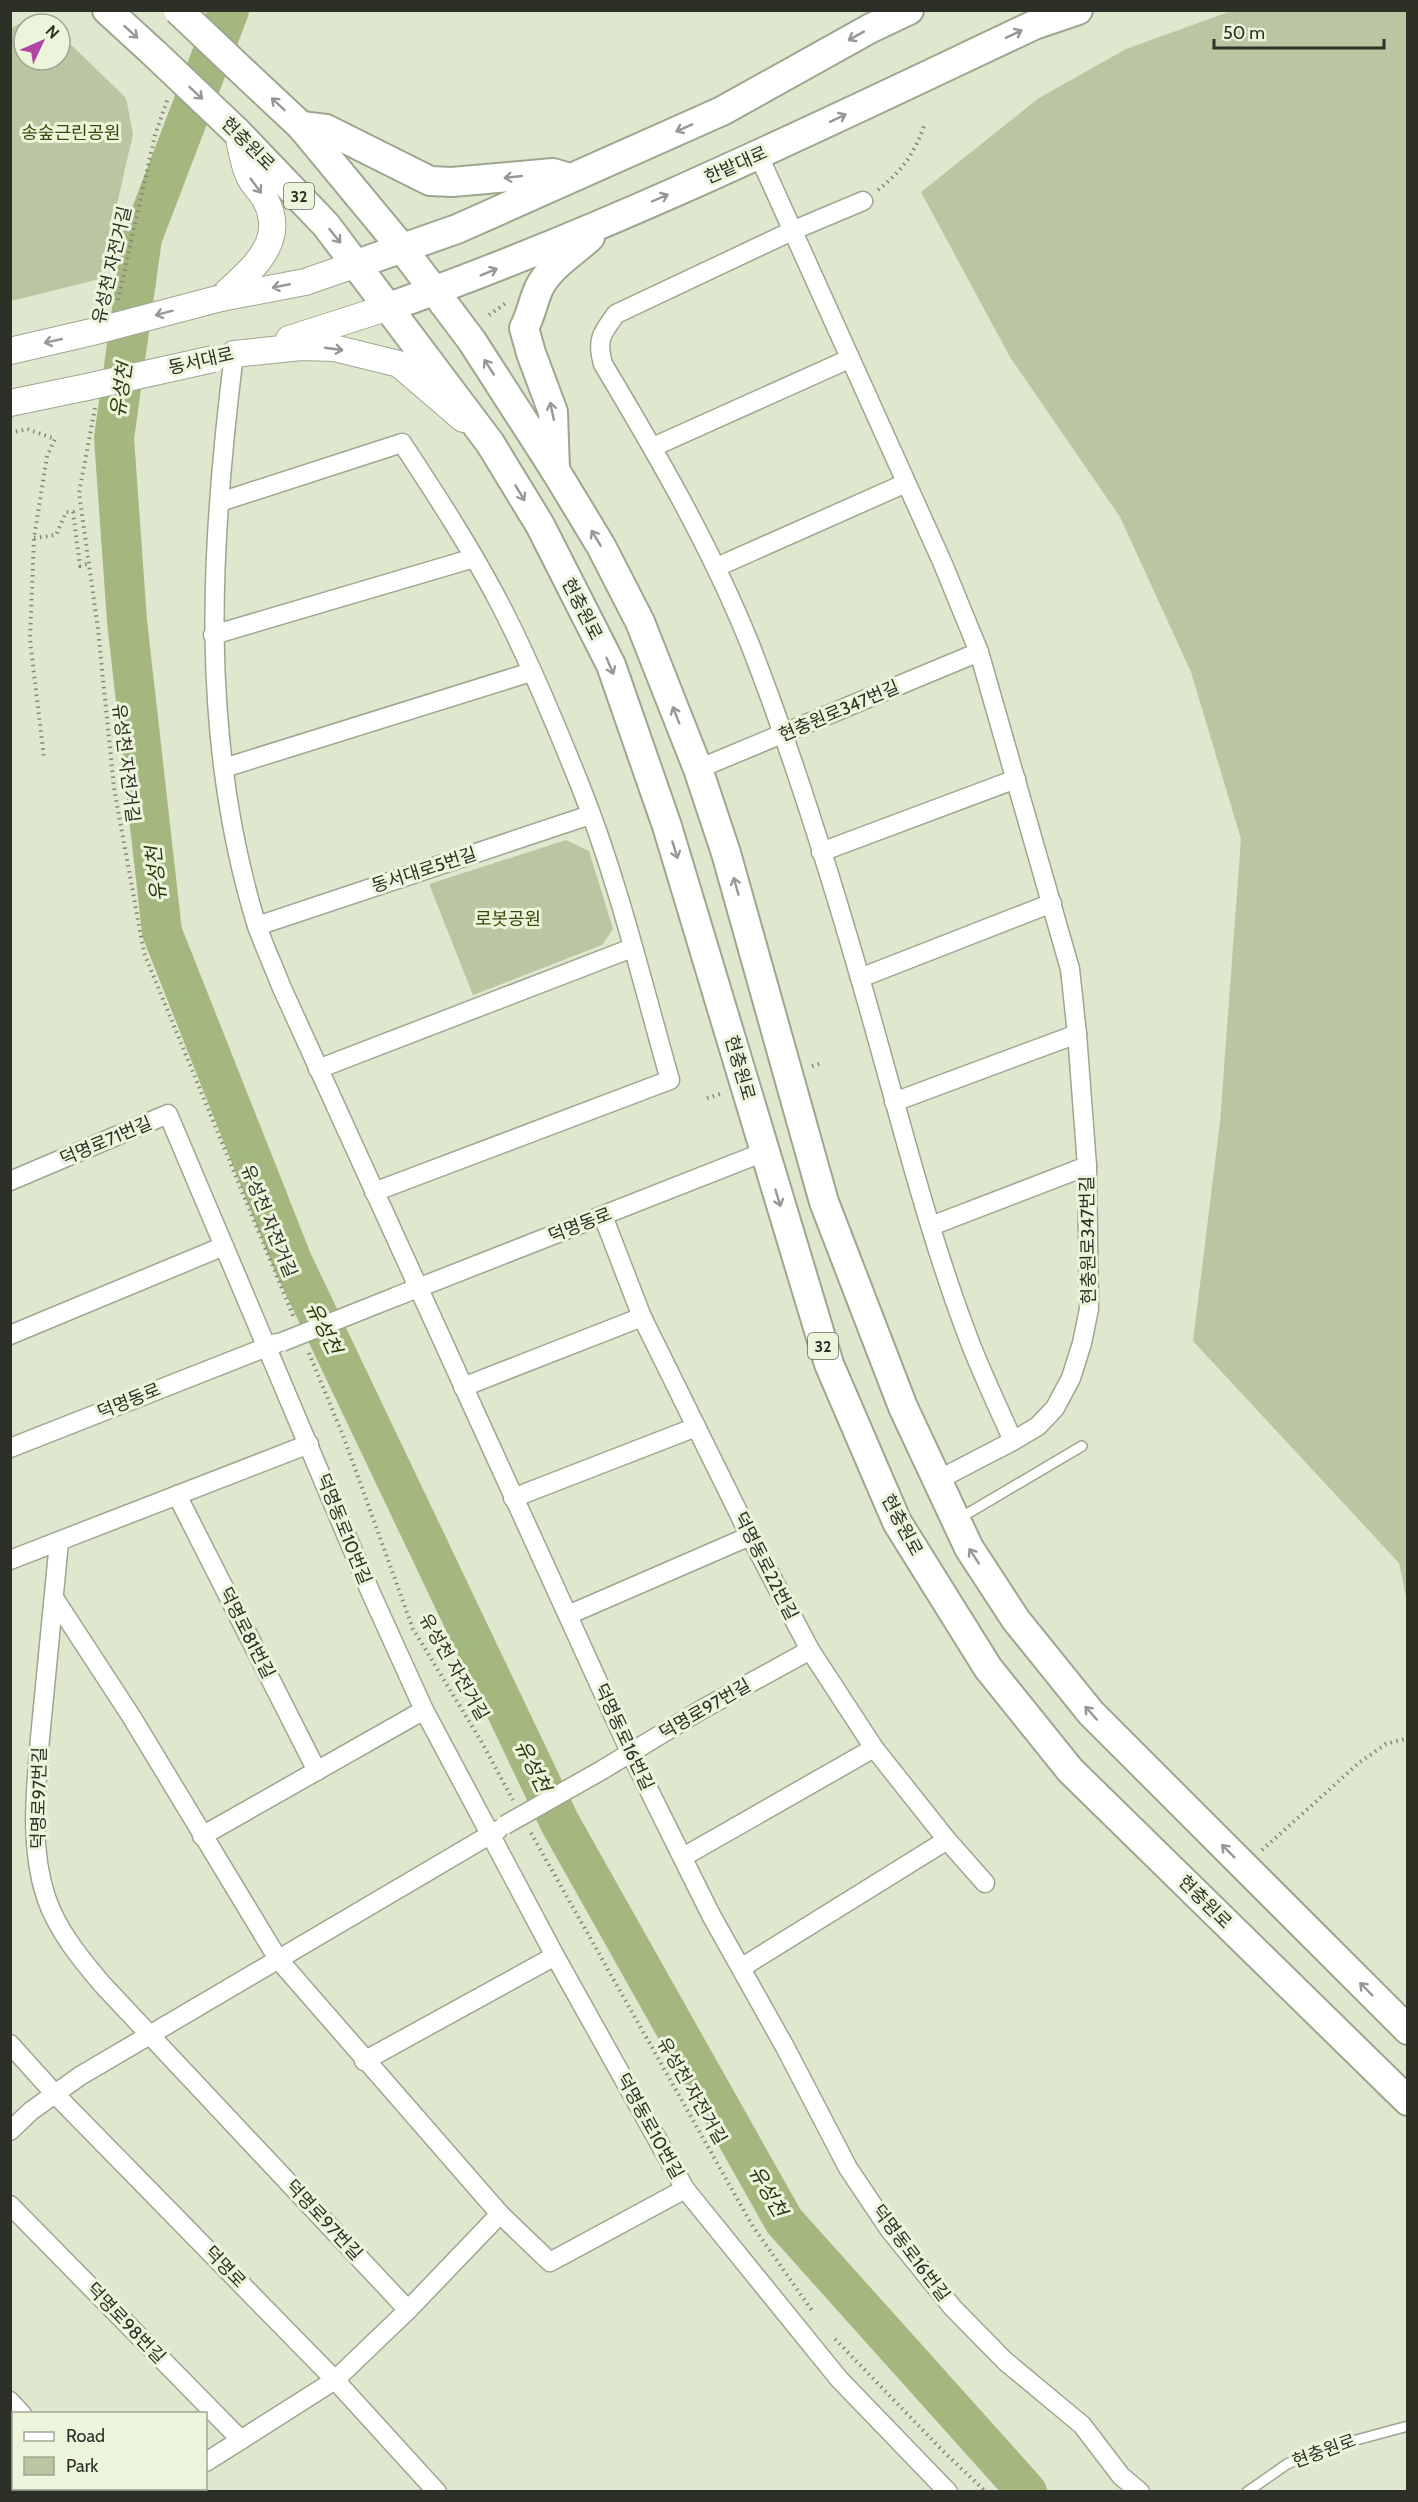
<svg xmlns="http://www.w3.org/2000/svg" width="1418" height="2502" font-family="Cabin,'Noto Sans KR',sans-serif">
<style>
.green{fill:#bac6a2}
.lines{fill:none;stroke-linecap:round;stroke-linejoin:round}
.river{stroke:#a4b77f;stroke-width:40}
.lane-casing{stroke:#9da68f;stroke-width:12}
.street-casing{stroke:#9da68f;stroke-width:21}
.secondary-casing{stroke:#9da68f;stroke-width:28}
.primary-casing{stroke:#9da68f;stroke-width:32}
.path{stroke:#838878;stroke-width:4;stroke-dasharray:1.5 4.5;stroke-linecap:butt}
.lane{stroke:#fff;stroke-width:9}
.street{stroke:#fff;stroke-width:18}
.secondary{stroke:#fff;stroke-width:26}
.primary{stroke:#fff;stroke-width:28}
.street-bridge-casing{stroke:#9da68f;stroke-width:21;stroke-linecap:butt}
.secondary-bridge-casing{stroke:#9da68f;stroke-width:28;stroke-linecap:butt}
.primary-bridge-casing{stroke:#9da68f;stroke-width:32;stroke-linecap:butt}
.street-bridge{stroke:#fff;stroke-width:18}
.secondary-bridge{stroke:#fff;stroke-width:26}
.primary-bridge{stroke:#fff;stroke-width:28}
.oneway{stroke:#969893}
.labels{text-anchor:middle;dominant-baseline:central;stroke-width:6;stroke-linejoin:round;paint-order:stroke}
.shield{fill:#ecf5dc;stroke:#666b5d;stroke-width:1.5}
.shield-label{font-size:16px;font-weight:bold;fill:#2d3027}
.park-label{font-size:18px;fill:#384807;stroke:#ecf5dc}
.street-label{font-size:18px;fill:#2d3027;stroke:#ecf5dc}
.water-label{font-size:20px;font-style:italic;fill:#2a360b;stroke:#ecf5dc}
</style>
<rect width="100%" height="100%" fill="#dfe7cf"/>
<g class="green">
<path d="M1234,10L1407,11V1601L1399,1563L1193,1341L1220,1122L1241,839L1191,672L1120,517L1010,357L921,192L1039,98L1126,49Z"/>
<path d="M25,21L49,24H24V60H60V34L126,98L133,134L100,279L11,301V28Z"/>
<path d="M566,840L589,851L613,929L602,945L473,995L429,884Z"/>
</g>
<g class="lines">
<path class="river" d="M229,10L142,238L114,438L127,621L162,932L293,1263L560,1823L784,2221L1027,2492"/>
<defs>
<g id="lane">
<path d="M960,1518L1082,1446"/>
<path d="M1247,2492L1287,2464L1323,2449L1408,2426"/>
</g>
<g id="street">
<path d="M759,156L943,564L979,652L1070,969L1077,1034L1087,1166L1089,1309L1082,1343L1071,1378L1055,1408L1038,1426L1013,1441L936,1481"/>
<path d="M863,201L794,230L616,314C602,333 596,340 603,364C658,456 711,547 751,647C793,755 828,867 860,978C896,1101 925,1226 971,1345C984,1378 999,1409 1013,1441"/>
<path d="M234,354C210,545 199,736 256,923C263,944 273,965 281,986L630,1752L711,1915L785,2047L848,2168L889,2229L953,2308L1005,2361L1082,2425L1121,2476L1140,2492"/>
<path d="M653,447L849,359"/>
<path d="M220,502L402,443C437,496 472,550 501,606C531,664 556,725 580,785C618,880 642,982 670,1080L374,1192"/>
<path d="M717,567L906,483"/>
<path d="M213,635L474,558"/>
<path d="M224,768L531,672"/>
<path d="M698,769L979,652"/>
<path d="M821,852L1016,779"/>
<path d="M257,926L590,815"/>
<path d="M860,978L1052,903"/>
<path d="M318,1069L632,948"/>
<path d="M894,1102L1077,1034"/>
<path d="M10,1181L168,1114L370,1591L424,1710L555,1956L685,2189L839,2379L948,2492"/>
<path d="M603,1216L642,1317L750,1536L810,1650L874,1748L947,1840L985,1883"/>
<path d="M931,1226L1087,1166"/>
<path d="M395,1297L764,1152"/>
<path d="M10,1335L224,1246"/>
<path d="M463,1387L642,1317"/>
<path d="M10,1448L277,1343"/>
<path d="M177,1495L317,1771"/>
<path d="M513,1498L696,1427"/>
<path d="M59,1542C53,1607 46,1672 40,1738C36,1789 29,1846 46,1897C57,1930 80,1958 102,1984L408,2310"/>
<path d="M10,1560L309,1444"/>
<path d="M54,1598L131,1716L278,1959L500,2214L550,2262L685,2189"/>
<path d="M568,1615L750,1536"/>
<path d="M602,1770L701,1710L810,1650"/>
<path d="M202,1836L424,1710"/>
<path d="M683,1857L874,1748"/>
<path d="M741,1968L947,1840"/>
<path d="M10,2044L54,2093L335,2380L437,2492"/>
<path d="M364,2061L555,1956"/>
<path d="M10,2131L31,2111L80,2076L498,1830"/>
<path d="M10,2205L241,2440"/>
<path d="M10,2401L22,2414"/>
<path d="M206,2462L335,2380L408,2310L500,2214"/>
<path d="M95,2488L98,2492"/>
<path d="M157,2492L162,2488"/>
</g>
<g id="secondary">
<path d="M221,298C249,271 289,243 265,199C261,191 253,185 249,176C243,163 241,146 237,132"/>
<path d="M221,298L305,282L357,264"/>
<path d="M289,339L389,307"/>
<path d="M10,351L96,331"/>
<path d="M234,354L301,347L334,348L399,364L463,419"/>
<path d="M10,403L87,387"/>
</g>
<g id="primary">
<path d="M107,10L155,54"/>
<path d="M255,83L301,126L402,248L472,341L555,470L601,546L640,622L698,769L726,853L824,1202L903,1407L969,1548L1016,1620L1091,1713L1408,2030"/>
<path d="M301,126L326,129L430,181L452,182L553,173L566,177"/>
<path d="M237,132L326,225L490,443L540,525L611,665L667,826L829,1364L897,1522L988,1668L1070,1770L1408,2101"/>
<path d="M357,264L457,229L722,111L871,28L909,10"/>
<path d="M389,307C610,229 822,125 1034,25L1078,10"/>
<path d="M555,470L553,412L531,353L524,328C531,315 533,301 539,288C549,267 573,253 590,237"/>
</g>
</defs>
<use href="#lane" class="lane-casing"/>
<use href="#street" class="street-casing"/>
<use href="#secondary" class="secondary-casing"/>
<use href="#primary" class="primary-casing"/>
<g class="path">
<path d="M878,190C901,172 915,153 924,126"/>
<path d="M118,300L155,135L168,98"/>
<path d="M489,315L506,303"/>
<path d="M95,408L79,493L98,629L114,788L144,953L294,1318"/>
<path d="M10,433L27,429L55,439L47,456L34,538L30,640L44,758"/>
<path d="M34,538L56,535L66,512H73L80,566L87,564"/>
<path d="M812,1066L822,1063"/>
<path d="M707,1098L720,1094"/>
<path d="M309,1353L344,1438L413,1629L481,1741L513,1800"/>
<path d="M531,1833L752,2225L813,2312"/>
<path d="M1262,1850L1360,1762L1386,1744L1408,1738"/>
<path d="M835,2339L943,2451L986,2492"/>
</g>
<use href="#lane" class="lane"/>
<use href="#street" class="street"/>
<use href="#secondary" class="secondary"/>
<use href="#primary" class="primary"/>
<defs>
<g id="street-bridge">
<path d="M282,1342L395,1297"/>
<path d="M505,1825L602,1770"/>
</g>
<g id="secondary-bridge">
<path d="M96,331L221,298"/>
<path d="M87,387L213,359"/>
</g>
<g id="primary-bridge">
<path d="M178,10L255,83"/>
<path d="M155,54L237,132"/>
</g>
</defs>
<use href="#street-bridge" class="street-bridge-casing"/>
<use href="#secondary-bridge" class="secondary-bridge-casing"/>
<use href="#primary-bridge" class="primary-bridge-casing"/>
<use href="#street-bridge" class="street-bridge"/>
<use href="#secondary-bridge" class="secondary-bridge"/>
<use href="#primary-bridge" class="primary-bridge"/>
</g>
<defs><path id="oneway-shaft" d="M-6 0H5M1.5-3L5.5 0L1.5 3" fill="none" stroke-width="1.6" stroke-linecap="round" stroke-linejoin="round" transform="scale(1.5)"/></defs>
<g class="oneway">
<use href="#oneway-shaft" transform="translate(131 32) rotate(42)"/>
<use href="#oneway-shaft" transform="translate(1014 34) rotate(-25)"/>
<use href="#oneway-shaft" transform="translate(856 36) rotate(151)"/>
<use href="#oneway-shaft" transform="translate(196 93) rotate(43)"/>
<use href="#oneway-shaft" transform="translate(278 104) rotate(-137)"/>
<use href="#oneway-shaft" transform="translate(838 118) rotate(-25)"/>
<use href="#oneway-shaft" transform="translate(684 128) rotate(156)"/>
<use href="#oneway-shaft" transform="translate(513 177) rotate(174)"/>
<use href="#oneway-shaft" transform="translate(256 186) rotate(54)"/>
<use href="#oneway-shaft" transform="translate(660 198) rotate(-23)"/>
<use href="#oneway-shaft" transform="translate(335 236) rotate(51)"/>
<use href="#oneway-shaft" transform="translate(489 272) rotate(-22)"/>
<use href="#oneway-shaft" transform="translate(281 286) rotate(169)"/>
<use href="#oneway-shaft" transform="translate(164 313) rotate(165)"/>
<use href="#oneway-shaft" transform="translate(53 341) rotate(167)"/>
<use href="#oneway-shaft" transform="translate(334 349) rotate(8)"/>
<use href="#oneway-shaft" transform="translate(489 367) rotate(-123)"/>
<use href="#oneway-shaft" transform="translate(552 411) rotate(-102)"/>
<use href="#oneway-shaft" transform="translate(520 493) rotate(59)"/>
<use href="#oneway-shaft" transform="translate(596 538) rotate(-121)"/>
<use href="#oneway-shaft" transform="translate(610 666) rotate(67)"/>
<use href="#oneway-shaft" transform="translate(676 715) rotate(-112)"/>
<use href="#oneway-shaft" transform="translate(675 850) rotate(73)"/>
<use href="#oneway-shaft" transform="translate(736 886) rotate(-106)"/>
<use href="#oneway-shaft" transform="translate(778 1198) rotate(73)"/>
<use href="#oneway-shaft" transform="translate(974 1556) rotate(-123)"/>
<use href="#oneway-shaft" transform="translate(1091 1713) rotate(-132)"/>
<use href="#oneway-shaft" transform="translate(1228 1851) rotate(-135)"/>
<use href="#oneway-shaft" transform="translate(1366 1989) rotate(-135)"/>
</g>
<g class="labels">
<g class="shield">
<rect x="284" y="183" width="30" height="26" rx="4.5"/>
<rect x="808" y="1333" width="30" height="26" rx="4.5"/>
</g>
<g class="shield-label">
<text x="299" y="196">32</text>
<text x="823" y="1346">32</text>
</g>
<g class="park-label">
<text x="71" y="133">송숲근린공원</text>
<text x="508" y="919">로봇공원</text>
</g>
<g class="street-label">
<text transform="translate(248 144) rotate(45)">현충원로</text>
<text transform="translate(736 165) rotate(-24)">한밭대로</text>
<text transform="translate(112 265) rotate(-77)">유성천 자전거길</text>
<text transform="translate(201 361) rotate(-13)">동서대로</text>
<text transform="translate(582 609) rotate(63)">현충원로</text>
<text transform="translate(839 711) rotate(-23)">현충원로347번길</text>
<text transform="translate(126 763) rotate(83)">유성천 자전거길</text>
<text transform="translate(424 870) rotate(-18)">동서대로5번길</text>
<text transform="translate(740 1068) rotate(74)">현충원로</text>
<text transform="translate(106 1141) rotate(-23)">덕명로71번길</text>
<text transform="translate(269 1221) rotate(68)">유성천 자전거길</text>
<text transform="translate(580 1225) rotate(-21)">덕명동로</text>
<text transform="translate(1088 1240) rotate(-91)">현충원로347번길</text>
<text transform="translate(129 1401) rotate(-22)">덕명동로</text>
<text transform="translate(902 1525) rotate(62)">현충원로</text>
<text transform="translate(344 1529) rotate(68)">덕명동로10번길</text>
<text transform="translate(766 1566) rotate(63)">덕명동로22번길</text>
<text transform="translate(247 1633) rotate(63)">덕명로81번길</text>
<text transform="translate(454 1667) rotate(60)">유성천 자전거길</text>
<text transform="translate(705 1709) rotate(-30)">덕명로97번길</text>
<text transform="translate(624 1737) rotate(65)">덕명동로16번길</text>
<text transform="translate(39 1798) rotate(-89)">덕명로97번길</text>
<text transform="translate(1205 1902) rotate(45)">현충원로</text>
<text transform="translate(692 2091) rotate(60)">유성천 자전거길</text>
<text transform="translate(650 2126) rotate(61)">덕명동로10번길</text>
<text transform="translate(324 2220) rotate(47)">덕명로97번길</text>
<text transform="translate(911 2253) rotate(53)">덕명동로16번길</text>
<text transform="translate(225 2267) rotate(46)">덕명로</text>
<text transform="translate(126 2323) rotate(46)">덕명로98번길</text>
<text transform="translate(1324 2451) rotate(-20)">현충원로</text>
</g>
<g class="water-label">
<text transform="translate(121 390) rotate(-82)">유성천</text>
<text transform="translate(156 874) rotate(-96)">유성천</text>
<text transform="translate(324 1328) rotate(64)">유성천</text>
<text transform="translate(533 1766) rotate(64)">유성천</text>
<text transform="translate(768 2191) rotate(60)">유성천</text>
</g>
</g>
<rect width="1418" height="2502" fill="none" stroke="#2d3027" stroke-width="24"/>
<rect x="12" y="2412" width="195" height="78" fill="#ecf5dc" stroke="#a0a694" stroke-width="1.5"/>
<rect x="24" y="2432" width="30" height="9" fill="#ffffff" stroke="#a0a694" stroke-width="1.5"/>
<text x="66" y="2442" font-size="18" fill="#2d3027">Road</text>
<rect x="24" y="2457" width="30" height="18" fill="#bac6a2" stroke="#a0a694" stroke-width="1.5"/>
<text x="66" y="2472" font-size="18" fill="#2d3027">Park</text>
<g transform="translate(42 42) rotate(46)"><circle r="28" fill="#ecf5dc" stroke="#a0a694" stroke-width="1.5"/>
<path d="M0-4.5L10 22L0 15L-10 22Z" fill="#b245a4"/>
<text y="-9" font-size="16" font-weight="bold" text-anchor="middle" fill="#2d3027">N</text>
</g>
<path d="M1214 39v9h170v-9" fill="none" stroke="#2d3027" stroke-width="3"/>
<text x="1223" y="39" font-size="18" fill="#2d3027" stroke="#ecf5dc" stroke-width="4.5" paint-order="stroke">50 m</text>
</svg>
